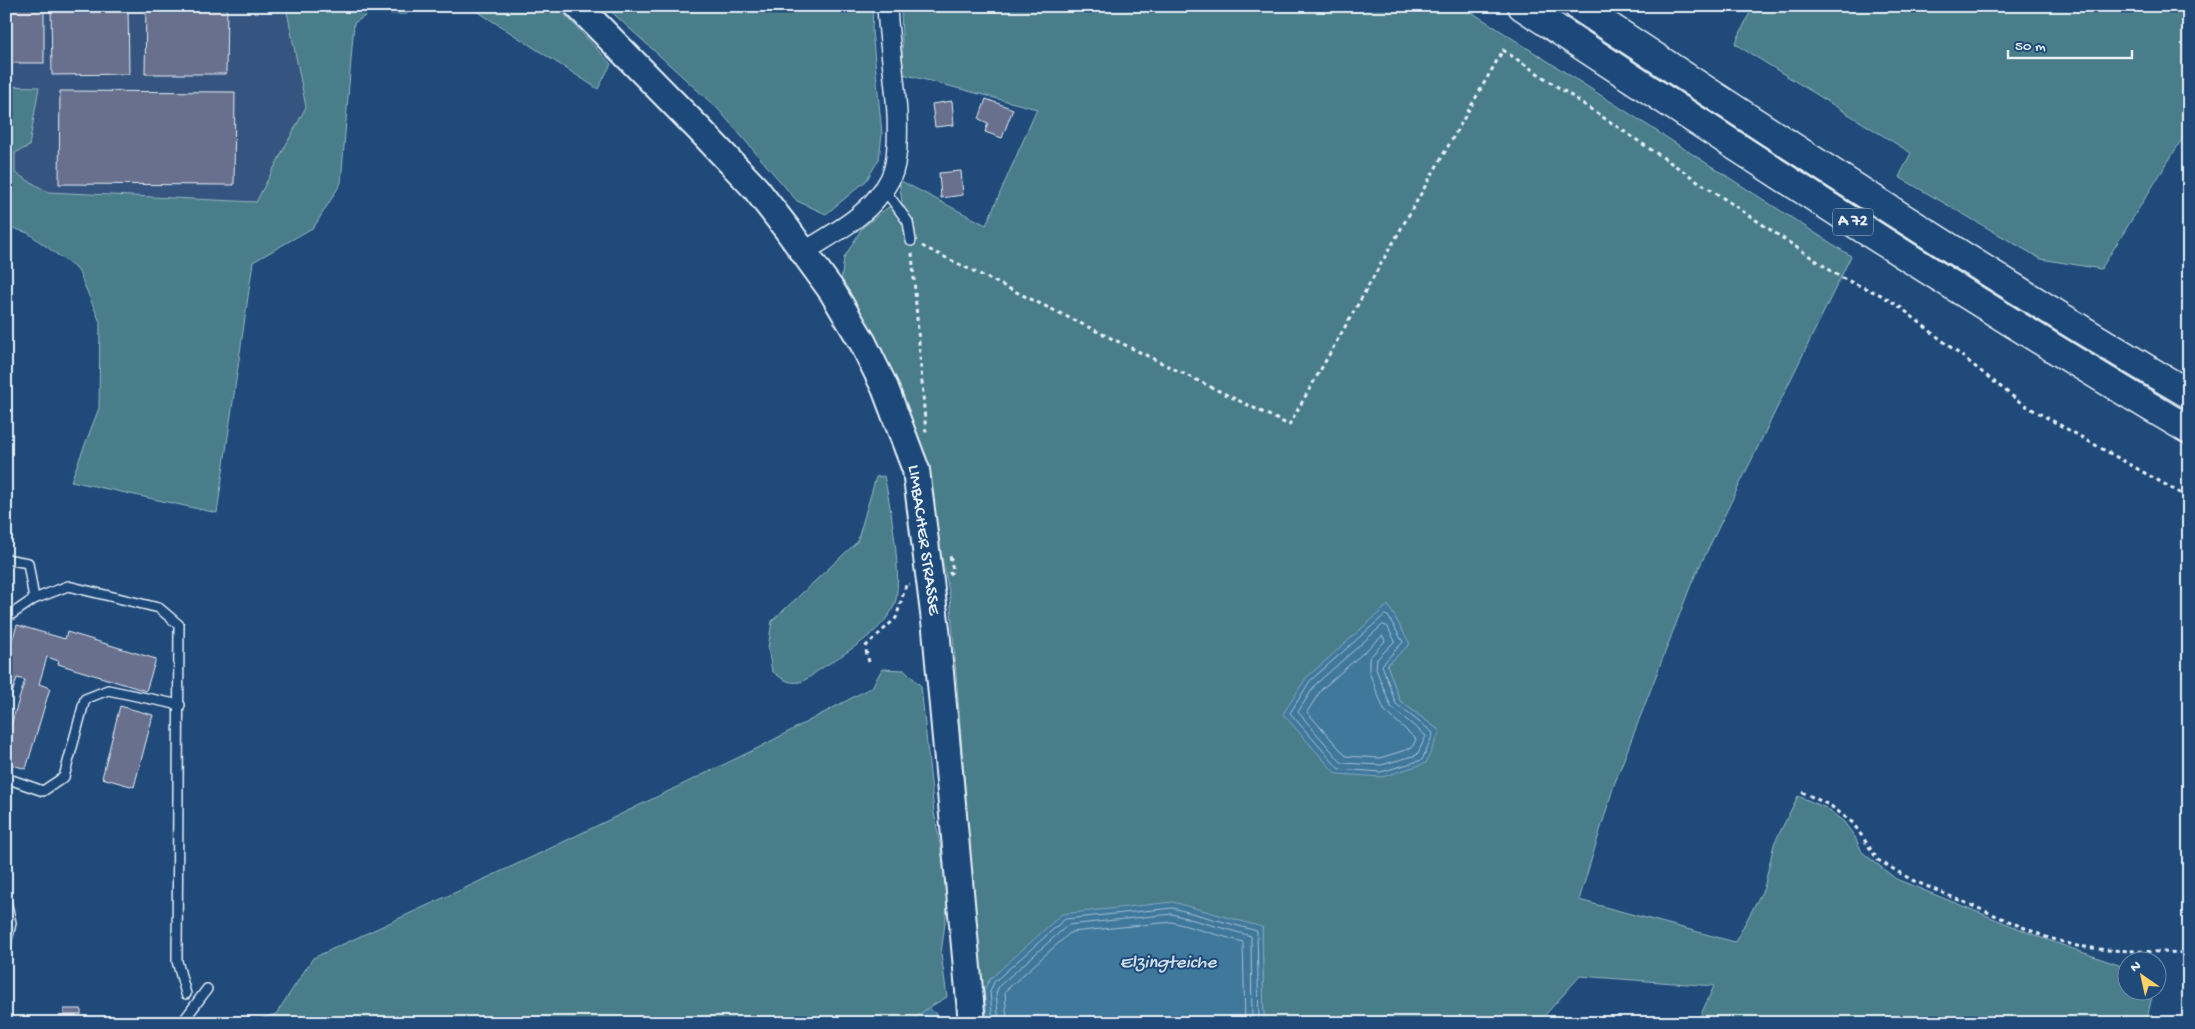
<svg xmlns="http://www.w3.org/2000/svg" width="2195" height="1029" font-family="'Gochi Hand',sans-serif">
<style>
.built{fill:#355580}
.green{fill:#497d8a;stroke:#98b7c1;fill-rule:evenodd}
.water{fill:#40789c;stroke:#83a8c1}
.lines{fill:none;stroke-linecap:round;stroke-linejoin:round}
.shore{stroke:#a5c1d3;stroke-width:1}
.building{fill:#686f8d;stroke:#e8f1f8}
.service-casing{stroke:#e8f1f8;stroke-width:12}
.minor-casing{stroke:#e8f1f8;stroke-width:22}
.secondary-casing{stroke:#e8f1f8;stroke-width:30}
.motorway-casing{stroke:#e8f1f8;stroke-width:31}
.path{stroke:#e8f1f8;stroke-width:3;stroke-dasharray:4 4;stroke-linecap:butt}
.service{stroke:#1f4a7a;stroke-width:9}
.minor{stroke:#1f4a7a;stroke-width:19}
.secondary{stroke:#1f4a7a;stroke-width:26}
.motorway{stroke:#1f4a7a;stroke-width:28}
.labels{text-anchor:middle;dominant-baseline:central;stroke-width:4;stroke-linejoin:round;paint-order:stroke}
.shield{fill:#1f4a7a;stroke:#acbfd2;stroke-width:1}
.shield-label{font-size:16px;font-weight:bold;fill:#e8f1f8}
.street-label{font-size:18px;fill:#e8f1f8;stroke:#1f4a7a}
.water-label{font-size:19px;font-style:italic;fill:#cfdfea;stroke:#1f4a7a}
</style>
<rect width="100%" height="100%" fill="#1f4a7a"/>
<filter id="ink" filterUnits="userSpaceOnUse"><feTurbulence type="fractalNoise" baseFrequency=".02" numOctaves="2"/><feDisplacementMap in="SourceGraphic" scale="10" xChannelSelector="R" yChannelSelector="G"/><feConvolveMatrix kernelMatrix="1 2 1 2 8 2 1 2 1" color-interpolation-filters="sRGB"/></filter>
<g filter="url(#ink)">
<path class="built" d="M6,6H286L306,107L256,202L48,192L15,173V153L39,87L6,86Z"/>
<g class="green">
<path d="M286,6H411L407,14H368L354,23L341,183L314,227L253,262L217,513L71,481L99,408L100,322L78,270L28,233L6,226V86L39,87L29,146L15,153V173L48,192L256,202L306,107Z"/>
<path d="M469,6H557L611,64L598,89Z"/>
<path d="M605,6H873L872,30L882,134L879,159L866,181L826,214L797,201L718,109Z"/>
<path d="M901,6H1462L1851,256L1692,582L1614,785L1579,900L1735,942L1764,888L1774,844L1798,796L1826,808L1844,822L1855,837L1862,852L1896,879L2042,938L2127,968L2128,992H2153L2146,1023H1697L1714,986L1580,976L1538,1023H1264L1262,927L990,979L984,990L981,992L950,597L923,467L901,390L870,330L841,283L844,258L862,228L887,208L902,202L899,180L986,225L1037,109L903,74ZM1409,644L1387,665L1400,701L1440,731L1306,678Z"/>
<path d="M1753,6H2189V128L2101,269L2041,259L1899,177L1911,153L1735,44Z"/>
<path d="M884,476C890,502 904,583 894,606C883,632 842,655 819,670C813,674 806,681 799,682C788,684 781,678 772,671L768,648L772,621L857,542L876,477Z"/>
<path d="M882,669L905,670L921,686L934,812L949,893L941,953L947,997L928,1008L909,1023H248L276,1014L313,958L530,858L758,748L872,687Z"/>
</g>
<g class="water">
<path d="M1388,605L1410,644L1387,665L1400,701L1440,731L1426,763L1382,777L1336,774L1283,714L1306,678Z"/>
<path d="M1173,902L1262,927L1264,1023H988L984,990L990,979L1062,914Z"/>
<path d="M928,1008L949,1023H909Z"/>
</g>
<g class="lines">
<g class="shore">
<path d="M1385,615L1388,616L1403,642L1382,665L1396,704L1432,732L1433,734L1422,760L1381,772L1339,769L1290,713L1310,681Z"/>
<path d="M1383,625L1387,626L1395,641L1377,659L1376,669L1391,707L1426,736L1417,755L1381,765L1342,763L1298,712L1315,685Z"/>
<path d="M1383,636L1385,641L1369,658V672L1384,710L1416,739L1412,748L1380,758L1346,756L1307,712L1321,690Z"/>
<path d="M993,1023L990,992L994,982L1065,919L1173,908L1257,931L1259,1023"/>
<path d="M999,1023L996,993L999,986L1068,925L1172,914L1251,936L1252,1023"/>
<path d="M1007,1023L1005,991L1071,932L1172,922L1243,942L1245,1023"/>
</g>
</g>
<g class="building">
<rect x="6" y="6" width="38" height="57"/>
<path d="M51,6H128L129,74L52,75Z"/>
<path d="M146,6H227L226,74H145Z"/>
<path d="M60,91L235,92L234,185L59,184Z"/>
<path d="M986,99L1013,109L1002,138L985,132L988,123L979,119Z"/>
<path d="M952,101L954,125L935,127L932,104Z"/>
<path d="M961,171L963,195L941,198L939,173Z"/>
<path d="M17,625L65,639L67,632L156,659L146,691L58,664L59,661L47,657L39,684L50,688L26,769L6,763V741L25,680L17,678L11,697L6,695V659Z"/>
<path d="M120,706L153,715L134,787L102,778Z"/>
<rect x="64" y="1009" width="17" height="6"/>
</g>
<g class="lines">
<defs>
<g id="service">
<path d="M884,189L908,222L911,241"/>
<path d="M6,559L28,563L34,599L6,618"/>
<path d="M34,599L68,586L159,608L179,625L177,961L186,994"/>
<path d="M6,778L43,791L64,777L85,699L108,690L180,705"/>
<path d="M6,901L11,923L6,945"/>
<path d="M182,1023L207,989"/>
</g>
<path id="minor" d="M804,252C830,235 861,220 880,194C887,186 893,175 895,164C903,115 889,56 887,6"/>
<path id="secondary" d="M578,6L700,130L756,189L787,229L832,291L863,343L885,388L916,470L936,629L972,1023"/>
<g id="motorway">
<path d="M1522,6C1742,151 1962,296 2189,430"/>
<path d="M1578,6C1779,139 1981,271 2189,394"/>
</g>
</defs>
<use href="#service" class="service-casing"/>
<use href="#minor" class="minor-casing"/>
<use href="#secondary" class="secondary-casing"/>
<use href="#motorway" class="motorway-casing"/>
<g class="path">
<path d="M922,246L1289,425L1503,50L1842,278L1881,295L1900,307L2021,403L2189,498"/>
<path d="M912,253L926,434"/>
<path d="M949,574L953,571L950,555"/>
<path d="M869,662L865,647L896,618L906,585L910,584"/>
<path d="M1802,792L1831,806L1853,823L1878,860L1912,880L2046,937L2077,946L2107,950L2189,953"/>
</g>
<use href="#service" class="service"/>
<use href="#minor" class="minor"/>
<use href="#secondary" class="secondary"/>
<use href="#motorway" class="motorway"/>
</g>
</g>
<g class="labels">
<rect class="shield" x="1833" y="208.5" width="40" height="27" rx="4"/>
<g class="shield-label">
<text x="1853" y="222">A 72</text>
</g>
<g class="street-label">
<text transform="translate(923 540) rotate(82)">LIMBACHER STRASSE</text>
</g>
<g class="water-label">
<text x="1168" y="963">Elzingteiche</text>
</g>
</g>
<rect width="2195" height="1029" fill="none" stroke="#1f4a7a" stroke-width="25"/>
<rect x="12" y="12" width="2170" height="1004" fill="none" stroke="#e8f1f8" stroke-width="2" filter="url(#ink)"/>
<g transform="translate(2142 976) rotate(326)"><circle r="24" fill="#1f4a7a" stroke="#6f8dac"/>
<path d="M0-4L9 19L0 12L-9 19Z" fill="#ffd166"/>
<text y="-8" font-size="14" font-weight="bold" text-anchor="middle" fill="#e8f1f8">N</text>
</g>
<path d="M2008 50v8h124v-8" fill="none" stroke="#e8f1f8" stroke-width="2.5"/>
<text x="2015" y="50" font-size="15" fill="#e8f1f8" stroke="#1f4a7a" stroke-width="4" paint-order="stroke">50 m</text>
</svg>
